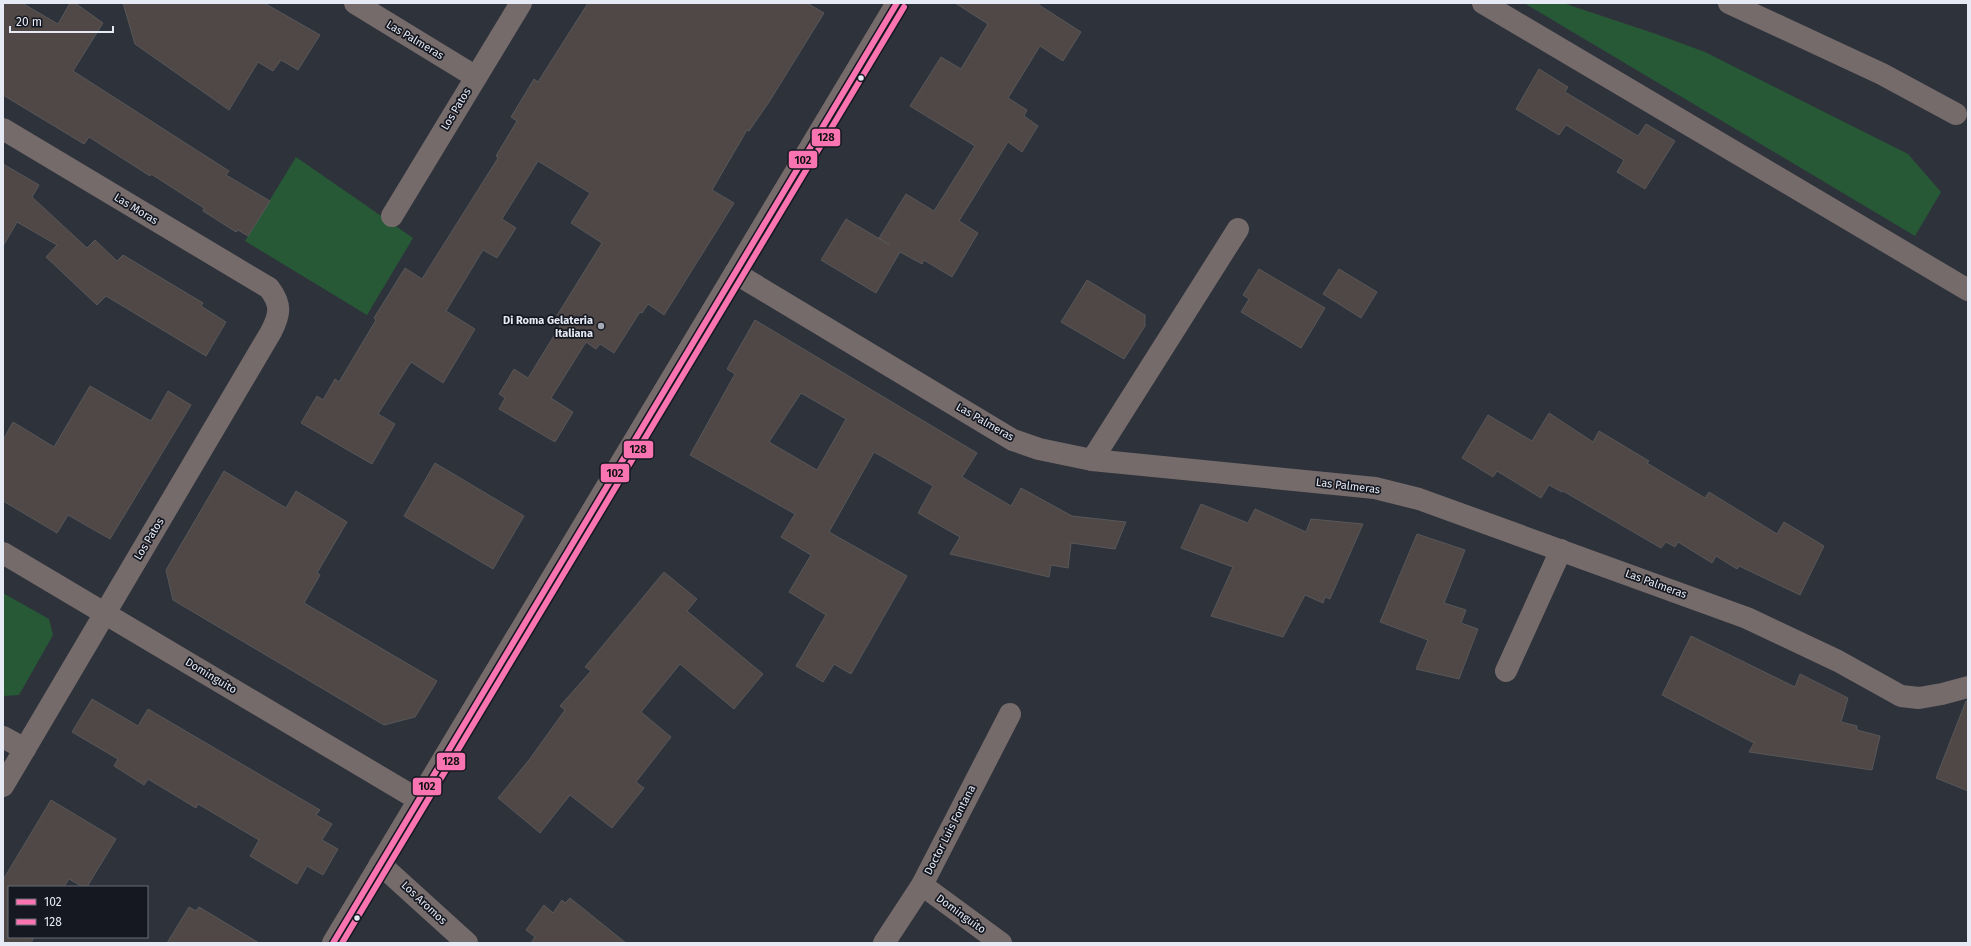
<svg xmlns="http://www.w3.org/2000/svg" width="1971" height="946" font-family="'Fira Sans',sans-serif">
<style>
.green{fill:#275937}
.building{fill:#4f4846;stroke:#585759;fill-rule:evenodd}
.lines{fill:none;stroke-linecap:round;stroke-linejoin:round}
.minor{stroke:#766b6b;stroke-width:22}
.tertiary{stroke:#766b6b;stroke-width:22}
.bus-1-casing{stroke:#151820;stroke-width:9}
.bus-2-casing{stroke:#151820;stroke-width:9}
.bus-1{stroke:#fa74b1;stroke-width:6}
.bus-2{stroke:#fa74b1;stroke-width:6}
.bus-dot{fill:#e6eaf5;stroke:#151820;stroke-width:1.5}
.poi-dot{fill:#a6aab4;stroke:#151820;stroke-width:1.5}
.labels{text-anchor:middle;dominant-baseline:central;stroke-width:3.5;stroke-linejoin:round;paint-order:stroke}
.street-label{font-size:11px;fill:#e6eaf5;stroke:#151820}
.poi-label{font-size:11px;font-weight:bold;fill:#e6eaf5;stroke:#151820;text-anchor:end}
.line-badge{stroke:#151820;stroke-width:1.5}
.pale-badge-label{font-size:11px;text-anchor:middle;font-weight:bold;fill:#111}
</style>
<rect width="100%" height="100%" fill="#2e323b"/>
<g class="green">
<path d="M1524,3H1563L1656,34L1705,52L1908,154L1941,192L1915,236Z"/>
<path d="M296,157L413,238L367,315L245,241Z"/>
<path d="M3,593L49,619L53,635L19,695L3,696Z"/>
</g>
<g class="building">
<path d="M3,3H22L58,24L70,3H75L103,23L73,71L229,171L226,175L270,201L248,236L238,230L236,232L203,211L204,208L151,174L150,176L89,137L84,144L3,95Z"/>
<path d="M123,3H264L320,35L298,70L281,60L273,71L258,62L229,110L135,44Z"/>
<path d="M588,3H807L824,13L769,102L749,131L747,130L712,190L734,203L664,315L648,304L642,313L640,312L614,353L600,344L596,349L586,342L551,398L573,412L555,442L499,409L505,398L499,394L514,369L528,378L560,326L553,322L602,243L571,223L590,193L538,161L502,219L516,228L497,258L483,250L446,311L475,329L443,383L411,362L378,414L395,424L372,464L301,423L317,396L323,400L335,379L339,382L376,320L374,318L405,268L422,279L498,158L496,156L517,121L511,117L534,79L538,82Z"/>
<path d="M955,3H1036L1081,32L1063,61L1040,46L1008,98L1027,110L1024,116L1038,126L1022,152L1008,142L959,221L978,233L952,277L924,260L922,264L900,252L876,293L821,260L846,219L890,245L879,238L906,194L934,211L975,146L910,106L941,57L961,69L988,24Z"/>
<path d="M1539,69L1568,87L1565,92L1638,136L1646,124L1675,141L1645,189L1617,172L1624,160L1566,125L1559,135L1516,109Z"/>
<path d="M3,164L39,185L32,197L87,248L95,240L117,261L123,255L203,303L201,306L226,322L206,356L106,296L97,305L46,257L57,245L17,222L3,246Z"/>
<path d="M1259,269L1325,308L1301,348L1241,312L1249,299L1243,295Z"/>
<path d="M1339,269L1377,292L1361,318L1323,294Z"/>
<path d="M1087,280L1145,315V326L1124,359L1061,322Z"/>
<path d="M755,320L977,453L962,477L1011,506L1021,488L1072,516L1126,522L1115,549L1071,543L1068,568L1051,565L1049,577L950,554L960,537L918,513L933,486L874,452L829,532L907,576L851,674L834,664L823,682L796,666L826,615L789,592L811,555L781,537L795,514L690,455L735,374L727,369ZM801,393L846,419L817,470L769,442Z"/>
<path d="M90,386L151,421L168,391L191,405L110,539L68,515L57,533L3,501V440L13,422L54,447Z"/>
<path d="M1549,413L1593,442L1599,431L1649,461L1647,463L1705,498L1709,492L1777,534L1784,522L1824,546L1800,595L1739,566L1737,569L1716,556L1712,563L1678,542L1675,547L1666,542L1661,548L1563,491L1562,492L1549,485L1541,498L1497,471L1493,477L1462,458L1488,415L1532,441Z"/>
<path d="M435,463L524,516L493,569L404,516Z"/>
<path d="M224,471L286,508L296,491L347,522L317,573L320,575L304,603L437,681L415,717L384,725L173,600L166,570Z"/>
<path d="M1201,504L1248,523L1255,509L1306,532L1311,519L1363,524L1330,599L1325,597L1323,603L1305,595L1283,637L1211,616L1233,567L1181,548Z"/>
<path d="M1417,534L1465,550L1444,603L1466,610L1461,623L1478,629L1459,679L1416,669L1428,640L1380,622Z"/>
<path d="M664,572L697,599L687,611L763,674L734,709L680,664L641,712L671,737L636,782L644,788L612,828L570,795L540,833L498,798L529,760L565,710L560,706L591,671L585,667Z"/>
<path d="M1691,636L1795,687L1800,674L1848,698L1841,722L1857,726V730L1880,736L1872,770L1749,752L1754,743L1662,695Z"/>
<path d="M92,699L138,726L148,709L320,810L316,815L332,824L322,840L338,849L323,875L307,866L297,884L250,856L259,840L198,804L196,808L148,779L144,785L114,766L118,759L72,732Z"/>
<path d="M1966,701H1968V791L1936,778Z"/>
<path d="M51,800L116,839L87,887H83L69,879L64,887H9V937H34L31,943H3V880Z"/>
<path d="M570,898L626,943H531L535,937L526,930L544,905L553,913L562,900L565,903Z"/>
<path d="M189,907L196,911L199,907L259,943H167Z"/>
</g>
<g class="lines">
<g class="minor">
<path d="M355,3L476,77"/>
<path d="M1483,3L1968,290"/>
<path d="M1729,3L1882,74L1956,114"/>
<path d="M3,129L269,288C282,305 280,314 271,332L3,786"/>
<path d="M392,216L521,3"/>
<path d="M735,273L1013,440L1039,449L1092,460L1375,488L1419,499L1747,618L1838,661L1901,696L1919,698L1942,694L1968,687"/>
<path d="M1092,460L1238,229"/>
<path d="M3,553L419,800"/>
<path d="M1506,671L1561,550"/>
<path d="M3,737L25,749"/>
<path d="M380,864L467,943"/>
<path d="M922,885L1001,943"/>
<path d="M884,943L922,885L1010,714"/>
</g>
<path class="tertiary" d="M333,943L897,3"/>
<defs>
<path id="bus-1" d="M333,943L897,3"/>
<path id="bus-2" d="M342,943L904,7"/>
</defs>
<use href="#bus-1" class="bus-1-casing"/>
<use href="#bus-2" class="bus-2-casing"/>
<use href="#bus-1" class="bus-1"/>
<use href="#bus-2" class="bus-2"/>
</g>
<g class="bus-dot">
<circle cx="861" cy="78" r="3.5"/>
<circle cx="357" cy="918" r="3.5"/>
</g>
<circle class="poi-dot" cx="601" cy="326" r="4"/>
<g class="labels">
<g class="street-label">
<text transform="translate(415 40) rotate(31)">Las Palmeras</text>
<text transform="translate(456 109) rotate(-59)">Los Patos</text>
<text transform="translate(136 209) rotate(31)">Las Moras</text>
<text transform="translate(985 422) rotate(30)">Las Palmeras</text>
<text transform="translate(1348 486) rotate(7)">Las Palmeras</text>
<text transform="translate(149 539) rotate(-59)">Los Patos</text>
<text transform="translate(1656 584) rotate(20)">Las Palmeras</text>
<text transform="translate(211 676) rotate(31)">Dominguito</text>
<text transform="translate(950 830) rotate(-63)">Doctor Luis Fontana</text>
<text transform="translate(424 903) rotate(43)">Los Aromos</text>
<text transform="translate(961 914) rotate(36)">Dominguito</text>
</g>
<g class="poi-label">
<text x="593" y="320">Di Roma Gelateria<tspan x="593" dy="13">Italiana</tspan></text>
</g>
</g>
<g class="line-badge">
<rect x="811" y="128" width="30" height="19" rx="4" fill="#fa74b1"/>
<rect x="788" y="150" width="30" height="19" rx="4" fill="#fa74b1"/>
<rect x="623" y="440" width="31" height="19" rx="4" fill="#fa74b1"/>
<rect x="600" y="463" width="30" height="20" rx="4" fill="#fa74b1"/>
<rect x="436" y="752" width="30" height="19" rx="4" fill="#fa74b1"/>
<rect x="412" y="777" width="30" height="19" rx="4" fill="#fa74b1"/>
</g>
<g class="pale-badge-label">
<text x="826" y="141">128</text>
<text x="803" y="164">102</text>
<text x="638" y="453">128</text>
<text x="615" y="477">102</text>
<text x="451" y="765">128</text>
<text x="427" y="790">102</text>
</g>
<rect width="1971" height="946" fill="none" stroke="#e6eaf5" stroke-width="8"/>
<rect x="8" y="886" width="140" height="52" fill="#151820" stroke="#696c75"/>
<rect x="16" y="899" width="20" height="6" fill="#fa74b1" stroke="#696c75"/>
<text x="44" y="906" font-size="12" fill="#e6eaf5">102</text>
<rect x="16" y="919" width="20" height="6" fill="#fa74b1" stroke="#696c75"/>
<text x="44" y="926" font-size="12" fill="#e6eaf5">128</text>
<path d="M10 26v6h103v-6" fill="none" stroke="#e6eaf5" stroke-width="2"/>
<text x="16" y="26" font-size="12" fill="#e6eaf5" stroke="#151820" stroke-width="3" paint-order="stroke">20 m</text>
</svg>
